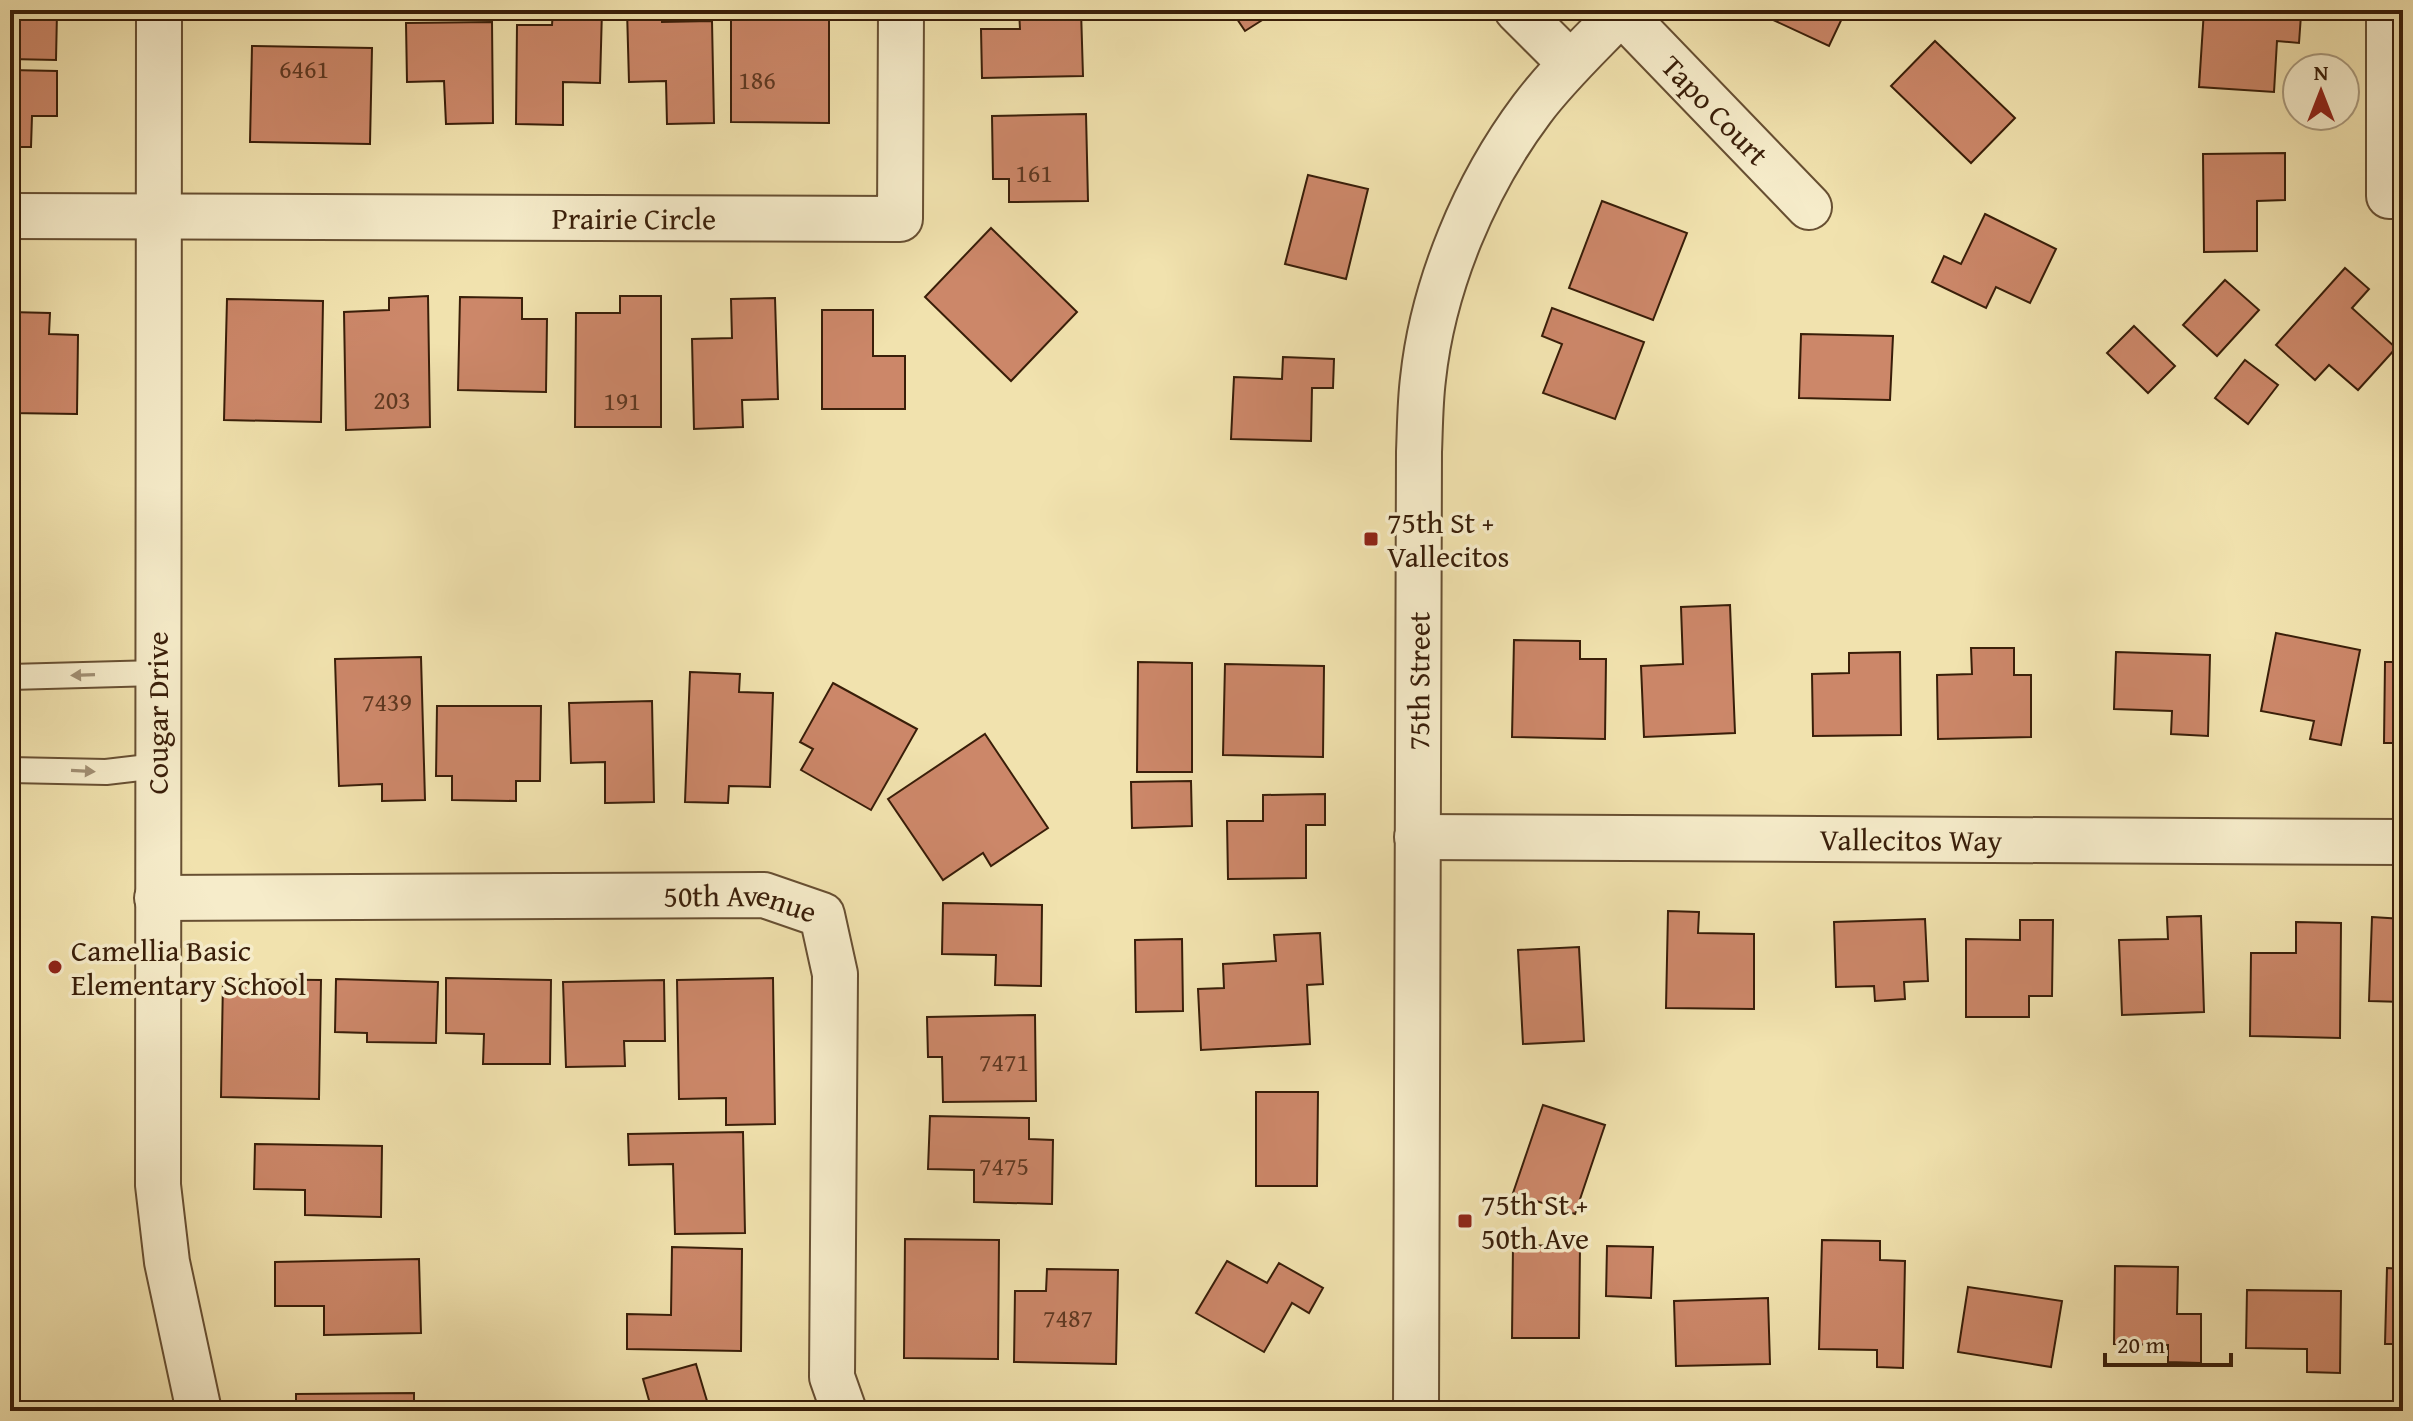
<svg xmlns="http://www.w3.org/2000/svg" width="2413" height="1421" font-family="'Gentium Book Plus',serif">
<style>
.building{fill:#cc8769;stroke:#391e09;stroke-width:2}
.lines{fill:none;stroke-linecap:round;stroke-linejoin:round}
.service-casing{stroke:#674f32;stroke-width:28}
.minor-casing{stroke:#674f32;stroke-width:48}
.service{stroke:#f6ecca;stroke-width:24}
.minor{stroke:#f6ecca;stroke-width:44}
.oneway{fill:#a18f73}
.poi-dot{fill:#8f2418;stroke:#f6ecca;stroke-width:3}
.labels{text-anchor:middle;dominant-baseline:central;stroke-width:7;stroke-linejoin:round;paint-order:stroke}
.number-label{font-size:26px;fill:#5e3821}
.street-label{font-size:30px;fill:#391e09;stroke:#f6ecca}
.poi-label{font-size:30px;fill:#391e09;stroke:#f6ecca;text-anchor:start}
</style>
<rect width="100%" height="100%" fill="#f1e2ae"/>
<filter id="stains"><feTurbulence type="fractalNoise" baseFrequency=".0025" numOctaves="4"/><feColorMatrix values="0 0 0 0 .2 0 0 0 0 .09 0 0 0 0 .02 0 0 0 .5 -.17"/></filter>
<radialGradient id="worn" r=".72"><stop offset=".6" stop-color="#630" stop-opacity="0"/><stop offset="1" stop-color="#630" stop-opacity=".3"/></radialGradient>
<g class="building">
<path d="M10,10L57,12L56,60L10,59Z"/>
<path d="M249,10H348V19L248,17Z"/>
<path d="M553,10H602L600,83L563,82V125L516,124L517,25H552Z"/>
<path d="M627,10H662V22L712,21L714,123L667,124L666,81L629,82Z"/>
<path d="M731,10H829V123L731,122Z"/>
<path d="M1019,10H1081L1083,76L982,78L981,29H1020Z"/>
<path d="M1231,10H1278L1245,31Z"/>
<path d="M1775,10H1846L1829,46L1771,19Z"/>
<path d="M2204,10L2301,15L2299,43L2277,41L2274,92L2199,87Z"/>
<path d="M492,22L493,123L446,124L444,81L407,82L406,23Z"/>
<path d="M1935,41L2015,118L1971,163L1891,86Z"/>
<path d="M252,46L372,48L370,144L250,142Z"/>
<path d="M10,70L57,71V116H32L31,147H10Z"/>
<path d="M1086,114L1088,201L1009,202V179H993L992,116Z"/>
<path d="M2285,153V200L2257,201V251L2204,252L2203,154Z"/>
<path d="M1308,175L1368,189L1346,279L1285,264Z"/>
<path d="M1602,201L1687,233L1653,320L1569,288Z"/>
<path d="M1985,214L2056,249L2030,303L1996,287L1986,308L1932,282L1944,256L1961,264Z"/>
<path d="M991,228L1077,312L1011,381L925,297Z"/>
<path d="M2345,268L2369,289L2352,308L2396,348L2358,390L2329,365L2315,380L2276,345Z"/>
<path d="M2225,280L2259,310L2217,356L2183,325Z"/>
<path d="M428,296L430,427L346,430L344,312L389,310V298Z"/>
<path d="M620,296H661V427H575L576,313H620Z"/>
<path d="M460,297L522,298V319H547L546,392L458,390Z"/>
<path d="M775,298L778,399L742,400L743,427L694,429L692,339L732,338L731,299Z"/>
<path d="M227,299L323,301L321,422L224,420Z"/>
<path d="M1552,308L1644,342L1615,419L1543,393L1562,344L1542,336Z"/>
<path d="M822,310H873V356H905V409H822Z"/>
<path d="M10,312L50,313L49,334L78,335L77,414L10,413Z"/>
<path d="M2134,326L2175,366L2148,393L2107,353Z"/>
<path d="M1801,334L1893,336L1890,400L1799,398Z"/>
<path d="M1283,357L1334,359L1333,388H1312L1311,441L1231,439L1234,377L1282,379Z"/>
<path d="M2245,360L2278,385L2248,424L2215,398Z"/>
<path d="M1730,605L1735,733L1644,737L1641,666L1683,664L1681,607Z"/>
<path d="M2276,633L2360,650L2341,745L2310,739L2314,721L2261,711Z"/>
<path d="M1514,640L1580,641V659H1606L1605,739L1512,737Z"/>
<path d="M1971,648H2014V675H2031V737L1938,739L1937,675L1972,674Z"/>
<path d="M1900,652L1901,735L1813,736L1812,674L1849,673V653Z"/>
<path d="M2116,652L2210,655L2208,736L2171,734L2172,711L2114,709Z"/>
<path d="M421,657L425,800L382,801V784L339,786L335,659Z"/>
<path d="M1138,662L1192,663V772H1137Z"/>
<path d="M2385,662H2403V743H2384Z"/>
<path d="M1225,664L1324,666L1323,757L1223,755Z"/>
<path d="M690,672L740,674L739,692L773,693L770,787L729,786L728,803L685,802Z"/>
<path d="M833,683L917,729L871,810L801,770L813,749L800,742Z"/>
<path d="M652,701L654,802L605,803V762L571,763L569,703Z"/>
<path d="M437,706H541L540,781H516V801L452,800V776H436Z"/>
<path d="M985,734L1048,828L991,866L983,853L943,880L888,799Z"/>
<path d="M1191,781L1192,826L1132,828L1131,782Z"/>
<path d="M1325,794V825H1306V878L1228,879L1227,821H1263V795Z"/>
<path d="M943,903L1042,905L1041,986L995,985L996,955L942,954Z"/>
<path d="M1668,911L1699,912L1698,933L1754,934V1009L1666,1008Z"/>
<path d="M2201,916L2204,1012L2122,1015L2119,940L2168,939L2167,917Z"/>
<path d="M2372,917L2403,919V1002L2369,1001Z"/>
<path d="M1925,919L1928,981L1904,982L1905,999L1875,1001L1874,986L1836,987L1834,922Z"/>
<path d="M2020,920H2053L2052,996H2029V1017H1966V939L2020,940Z"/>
<path d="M2296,922L2341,923L2340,1038L2250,1036L2251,953H2296Z"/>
<path d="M1320,933L1323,984L1307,985L1310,1044L1201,1050L1198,989L1224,988L1223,964L1276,961L1274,935Z"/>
<path d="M1182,939L1183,1011L1136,1012L1135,940Z"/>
<path d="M1579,947L1584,1041L1523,1044L1518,950Z"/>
<path d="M446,978L551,980L550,1064H483L484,1034L446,1033Z"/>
<path d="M773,978L775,1124L726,1125V1098L679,1099L677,980Z"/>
<path d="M223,979L321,980L319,1099L221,1097Z"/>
<path d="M336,979L438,982L436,1043L367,1042V1033L335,1032Z"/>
<path d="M664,980L665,1041H624L625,1066L566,1067L563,982Z"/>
<path d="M1035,1015L1036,1101L943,1102L942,1057H928L927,1017Z"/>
<path d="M1256,1092H1318L1317,1186H1256Z"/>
<path d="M1543,1105L1605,1125L1575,1214L1513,1193Z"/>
<path d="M930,1116L1029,1118V1139L1053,1140L1052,1204L974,1202V1170L928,1169Z"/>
<path d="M743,1132L745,1233L675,1234L673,1164L629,1165L628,1134Z"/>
<path d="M255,1144L382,1146L381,1217L305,1215V1190L254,1189Z"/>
<path d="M905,1239L999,1240L998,1359L904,1358Z"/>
<path d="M1822,1240L1880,1241V1260L1905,1261L1903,1368L1877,1367V1350L1819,1349Z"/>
<path d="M1513,1245L1580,1246L1579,1338H1512Z"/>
<path d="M1607,1246L1653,1247L1651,1298L1606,1296Z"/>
<path d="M672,1247L742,1249L741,1351L627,1349V1314L671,1315Z"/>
<path d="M419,1259L421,1333L324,1335V1306H275V1262Z"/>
<path d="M1227,1261L1267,1283L1279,1263L1323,1288L1309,1313L1292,1303L1264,1352L1196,1313Z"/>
<path d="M2115,1266L2178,1267L2177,1314H2201V1363L2168,1362V1345L2114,1344Z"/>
<path d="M2387,1268L2403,1269V1344H2385Z"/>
<path d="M1047,1269L1118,1270L1116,1364L1014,1362L1015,1291H1046Z"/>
<path d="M1968,1287L2062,1301L2051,1367L1958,1352Z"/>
<path d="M2247,1290L2341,1291L2340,1373L2307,1372V1349L2246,1348Z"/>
<path d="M1768,1298L1770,1364L1676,1366L1674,1301Z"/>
<path d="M696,1364L710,1411H652L643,1379Z"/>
<path d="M414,1393V1411H296V1394Z"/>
</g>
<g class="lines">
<defs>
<g id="service">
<path d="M10,677L157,673"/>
<path d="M10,770L106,772L157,766"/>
</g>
<g id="minor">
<path d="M159,10L158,1185L167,1262L199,1411"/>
<path d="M1517,10L1570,63"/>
<path d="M2389,10V196H2403"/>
<path id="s1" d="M1621,12L1809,207"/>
<path id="s2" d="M10,216L900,219L901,10"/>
<path id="s3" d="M1417,837L2403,842"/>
<path id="s4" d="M157,898L764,895L822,915L835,974L832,1377L844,1411"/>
<path id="s5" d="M1416,1411L1419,452C1420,428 1420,403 1423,379C1433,285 1475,185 1532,109C1559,73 1592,43 1623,10"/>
</g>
</defs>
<use href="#service" class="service-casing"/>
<use href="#minor" class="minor-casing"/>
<use href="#service" class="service"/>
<use href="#minor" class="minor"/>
</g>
<defs><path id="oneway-solid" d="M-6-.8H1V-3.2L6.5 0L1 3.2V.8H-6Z" transform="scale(2)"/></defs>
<g class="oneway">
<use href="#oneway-solid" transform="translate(83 675) rotate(178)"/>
<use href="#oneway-solid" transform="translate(83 771) rotate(3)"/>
</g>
<g class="poi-dot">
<rect x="1363" y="531" width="16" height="16" rx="4"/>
<circle cx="55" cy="967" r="8"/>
<rect x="1457" y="1213" width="16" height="16" rx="4"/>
</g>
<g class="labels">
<g class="number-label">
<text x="304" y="68">6461</text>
<text x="757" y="79">186</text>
<text x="1034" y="172">161</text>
<text x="392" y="399">203</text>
<text x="622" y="400">191</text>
<text x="387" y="701">7439</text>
<text x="1004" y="1061">7471</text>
<text x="1004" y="1165">7475</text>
<text x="1068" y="1317">7487</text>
</g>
<g class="street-label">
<text stroke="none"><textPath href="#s1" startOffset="136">Tapo Court</textPath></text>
<text stroke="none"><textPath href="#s2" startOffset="624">Prairie Circle</textPath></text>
<text stroke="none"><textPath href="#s5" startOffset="730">75th Street</textPath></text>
<text transform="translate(157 713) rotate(-90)">Cougar Drive</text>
<text stroke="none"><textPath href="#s3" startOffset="494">Vallecitos Way</textPath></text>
<text stroke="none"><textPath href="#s4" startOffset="584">50th Avenue</textPath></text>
</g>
<g class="poi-label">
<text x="1387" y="522">75th St +<tspan x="1387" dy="34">Vallecitos</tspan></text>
<text x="71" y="950">Camellia Basic<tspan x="71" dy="34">Elementary School</tspan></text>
<text x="1481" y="1204">75th St +<tspan x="1481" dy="34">50th Ave</tspan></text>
</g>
</g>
<rect width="2413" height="1421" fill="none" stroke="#f1e2ae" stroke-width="40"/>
<rect x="12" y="12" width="2389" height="1397" fill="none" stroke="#391e09" stroke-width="4"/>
<rect x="20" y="20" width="2373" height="1381" fill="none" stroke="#391e09" stroke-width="2"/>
<g transform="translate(2321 92)"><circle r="38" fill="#f6ecca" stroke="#aa9a7d" stroke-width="2"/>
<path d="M0-6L14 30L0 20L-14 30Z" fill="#8f2418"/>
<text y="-12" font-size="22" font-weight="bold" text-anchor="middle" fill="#391e09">N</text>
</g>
<path d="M2105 1353v12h126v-12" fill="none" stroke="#391e09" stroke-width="4"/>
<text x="2117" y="1353" font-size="24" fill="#391e09" stroke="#f6ecca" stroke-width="6" paint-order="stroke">20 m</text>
<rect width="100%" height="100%" filter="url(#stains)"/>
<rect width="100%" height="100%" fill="url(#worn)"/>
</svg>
